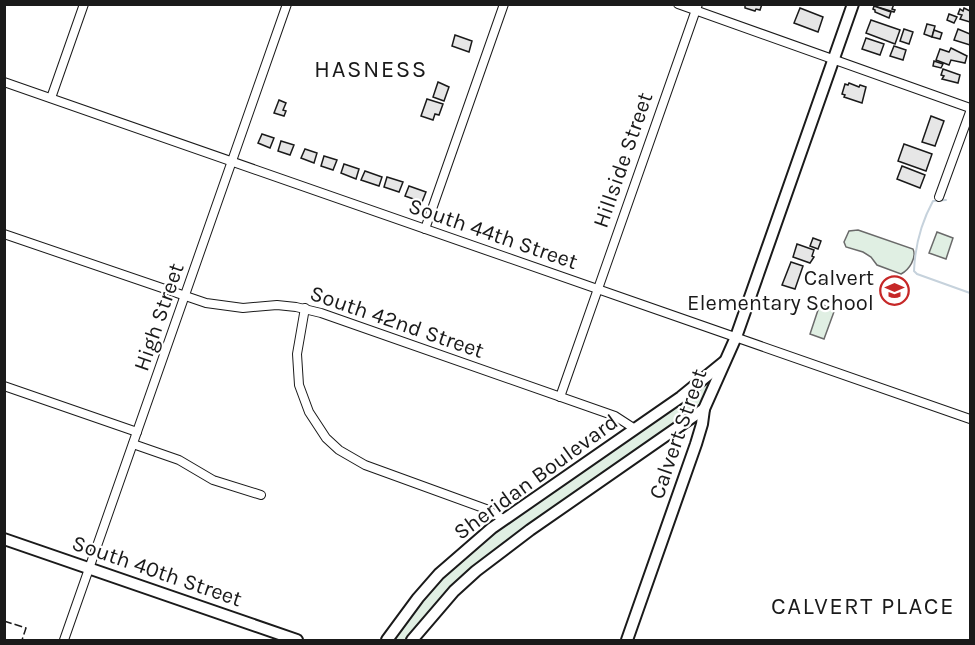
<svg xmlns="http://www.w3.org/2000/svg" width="975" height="645" font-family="Karla,sans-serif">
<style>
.green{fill:#e0efe3;stroke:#6a6a6a;stroke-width:1.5}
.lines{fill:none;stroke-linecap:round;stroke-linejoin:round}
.stream{stroke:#c6d2dc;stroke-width:2}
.building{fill:#e6e6e6;stroke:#1a1a1a;stroke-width:1.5}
.street-casing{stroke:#1a1a1a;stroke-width:10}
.secondary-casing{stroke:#1a1a1a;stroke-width:14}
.street{stroke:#fff;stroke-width:8}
.secondary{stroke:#fff;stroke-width:10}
.fence{stroke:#1a1a1a;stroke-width:1.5;stroke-dasharray:8 3;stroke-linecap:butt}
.labels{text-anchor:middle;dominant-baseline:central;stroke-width:4.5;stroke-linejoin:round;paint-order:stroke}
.street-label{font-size:22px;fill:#1a1a1a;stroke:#fff}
.poi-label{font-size:22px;fill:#1a1a1a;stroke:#fff;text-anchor:end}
.neighbourhood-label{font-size:24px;letter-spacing:1.5px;fill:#1a1a1a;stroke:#fff}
</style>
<rect width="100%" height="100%" fill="#fff"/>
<g class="green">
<path d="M858,230L913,249C917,258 909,270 901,274L877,265L871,257L863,252L846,247L844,242L849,231Z"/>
<path d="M937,232L953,238L946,259L929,253Z"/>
<path d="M820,304L835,309L824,339L810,334Z"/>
<path d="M724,362L710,399L476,571L412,640H387L466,550Z"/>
</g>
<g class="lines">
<path class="stream" d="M946,200L933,201C921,223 915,245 914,271L917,274L970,293"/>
</g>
<g class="building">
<path d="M762,4L760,10L756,9L755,11L745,8V4Z"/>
<path d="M874,4H894L892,9L895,10L894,12L874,6Z"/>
<path d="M874,6L891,12L889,18L875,12V10L873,9Z"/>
<path d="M800,8L823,17L818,32L794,23Z"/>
<path d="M964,8L970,11V22L960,19L962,15L958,14L960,9L963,11Z"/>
<path d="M949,14L957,17L954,23L947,20Z"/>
<path d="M871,20L900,30L895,44L866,33Z"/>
<path d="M927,24L935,26L932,37L924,34Z"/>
<path d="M904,29L913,32L909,44L900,41Z"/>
<path d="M958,29L970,34V45L954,40Z"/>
<path d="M934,30L942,33L940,39L932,37Z"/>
<path d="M455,35L472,41L469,52L452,46Z"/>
<path d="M866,38L884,44L880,55L862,49Z"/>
<path d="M894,46L906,50L903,60L890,56Z"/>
<path d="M951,48L967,56L965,63L951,60L949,65L936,60L940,49L949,52Z"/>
<path d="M934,61L943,64L941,68L933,66Z"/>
<path d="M943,69L960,75L958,83L942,79L944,76L941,75Z"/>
<path d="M438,82L449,87L444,101L433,97Z"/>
<path d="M849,83L859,87L860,85L866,87L862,103L844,97L845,95L842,94L845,84L848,85Z"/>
<path d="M427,99L443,104L439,115L435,114L433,120L421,116Z"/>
<path d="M279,100L286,103L283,110L286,111L284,116L274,113Z"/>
<path d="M931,116L944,121L935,146L922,142Z"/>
<path d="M262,134L274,138L270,148L258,143Z"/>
<path d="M281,141L294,145L290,155L278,151Z"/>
<path d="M904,144L932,154L926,171L898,161Z"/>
<path d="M305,149L317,153L314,163L301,158Z"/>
<path d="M324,156L337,160L333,170L321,166Z"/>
<path d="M344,164L359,169L356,179L341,173Z"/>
<path d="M902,166L925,175L920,188L897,179Z"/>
<path d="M365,171L382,177L379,186L361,180Z"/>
<path d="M387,177L403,182L399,192L384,187Z"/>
<path d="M409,186L426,192L422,202L405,196Z"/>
<path d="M813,238L821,241L818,249L810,246Z"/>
<path d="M797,244L814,250L812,256L814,257L810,263L793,257Z"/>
<path d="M791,262L803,266L795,289L782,285Z"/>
</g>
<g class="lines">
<defs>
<g id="street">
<path d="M678,4L970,108"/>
<path d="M4,82L970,419"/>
<path d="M51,98L84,4"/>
<path d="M939,197L970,112"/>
<path d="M425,229L504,4"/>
<path d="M4,234L206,303L243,308L277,305L296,307L321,313L615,416L635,429"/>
<path d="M305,308L297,354L299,385L309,412L326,438L339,450L365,465L486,509L503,519"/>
<path d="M4,386L137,432"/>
<path d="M560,397L698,4"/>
<path d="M133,444L179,460L213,480L261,495"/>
<path d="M64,640L287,4"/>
</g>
<g id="secondary">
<path d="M4,539L297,640"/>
<path d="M387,640L418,598L439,574L492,528L681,397L724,362"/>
<path d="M412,640L454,591L476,571L530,530L704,409"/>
<path d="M627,640L696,444L702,424L704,409L736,337L853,4"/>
</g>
</defs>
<use href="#street" class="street-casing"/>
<use href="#secondary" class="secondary-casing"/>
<use href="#street" class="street"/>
<use href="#secondary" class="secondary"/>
<path class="fence" d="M4,621L26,628L22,640"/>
</g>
<defs>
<symbol id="school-ring" viewBox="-11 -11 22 22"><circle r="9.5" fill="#fff" stroke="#c62828" stroke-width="1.5"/><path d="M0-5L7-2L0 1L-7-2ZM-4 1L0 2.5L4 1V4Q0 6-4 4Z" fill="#c62828"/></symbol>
</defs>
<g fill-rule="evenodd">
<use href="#school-ring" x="878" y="274" width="33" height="33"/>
</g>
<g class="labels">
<g class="street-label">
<text transform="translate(623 160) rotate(-71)">Hillside Street</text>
<text transform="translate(493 234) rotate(19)">South 44th Street</text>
<text transform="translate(159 317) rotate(-71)">High Street</text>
<text transform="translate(397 322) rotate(19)">South 42nd Street</text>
<text transform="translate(678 434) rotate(-71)">Calvert Street</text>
<text transform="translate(536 477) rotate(-36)">Sheridan Boulevard</text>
<text transform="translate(157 571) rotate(19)">South 40th Street</text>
</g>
<g class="poi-label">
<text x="874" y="278">Calvert<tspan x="874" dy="25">Elementary School</tspan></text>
</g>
<g class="neighbourhood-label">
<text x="371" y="69">HASNESS</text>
<text x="863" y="606">CALVERT PLACE</text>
</g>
</g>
<rect width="975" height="645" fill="none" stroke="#1a1a1a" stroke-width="12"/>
</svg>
